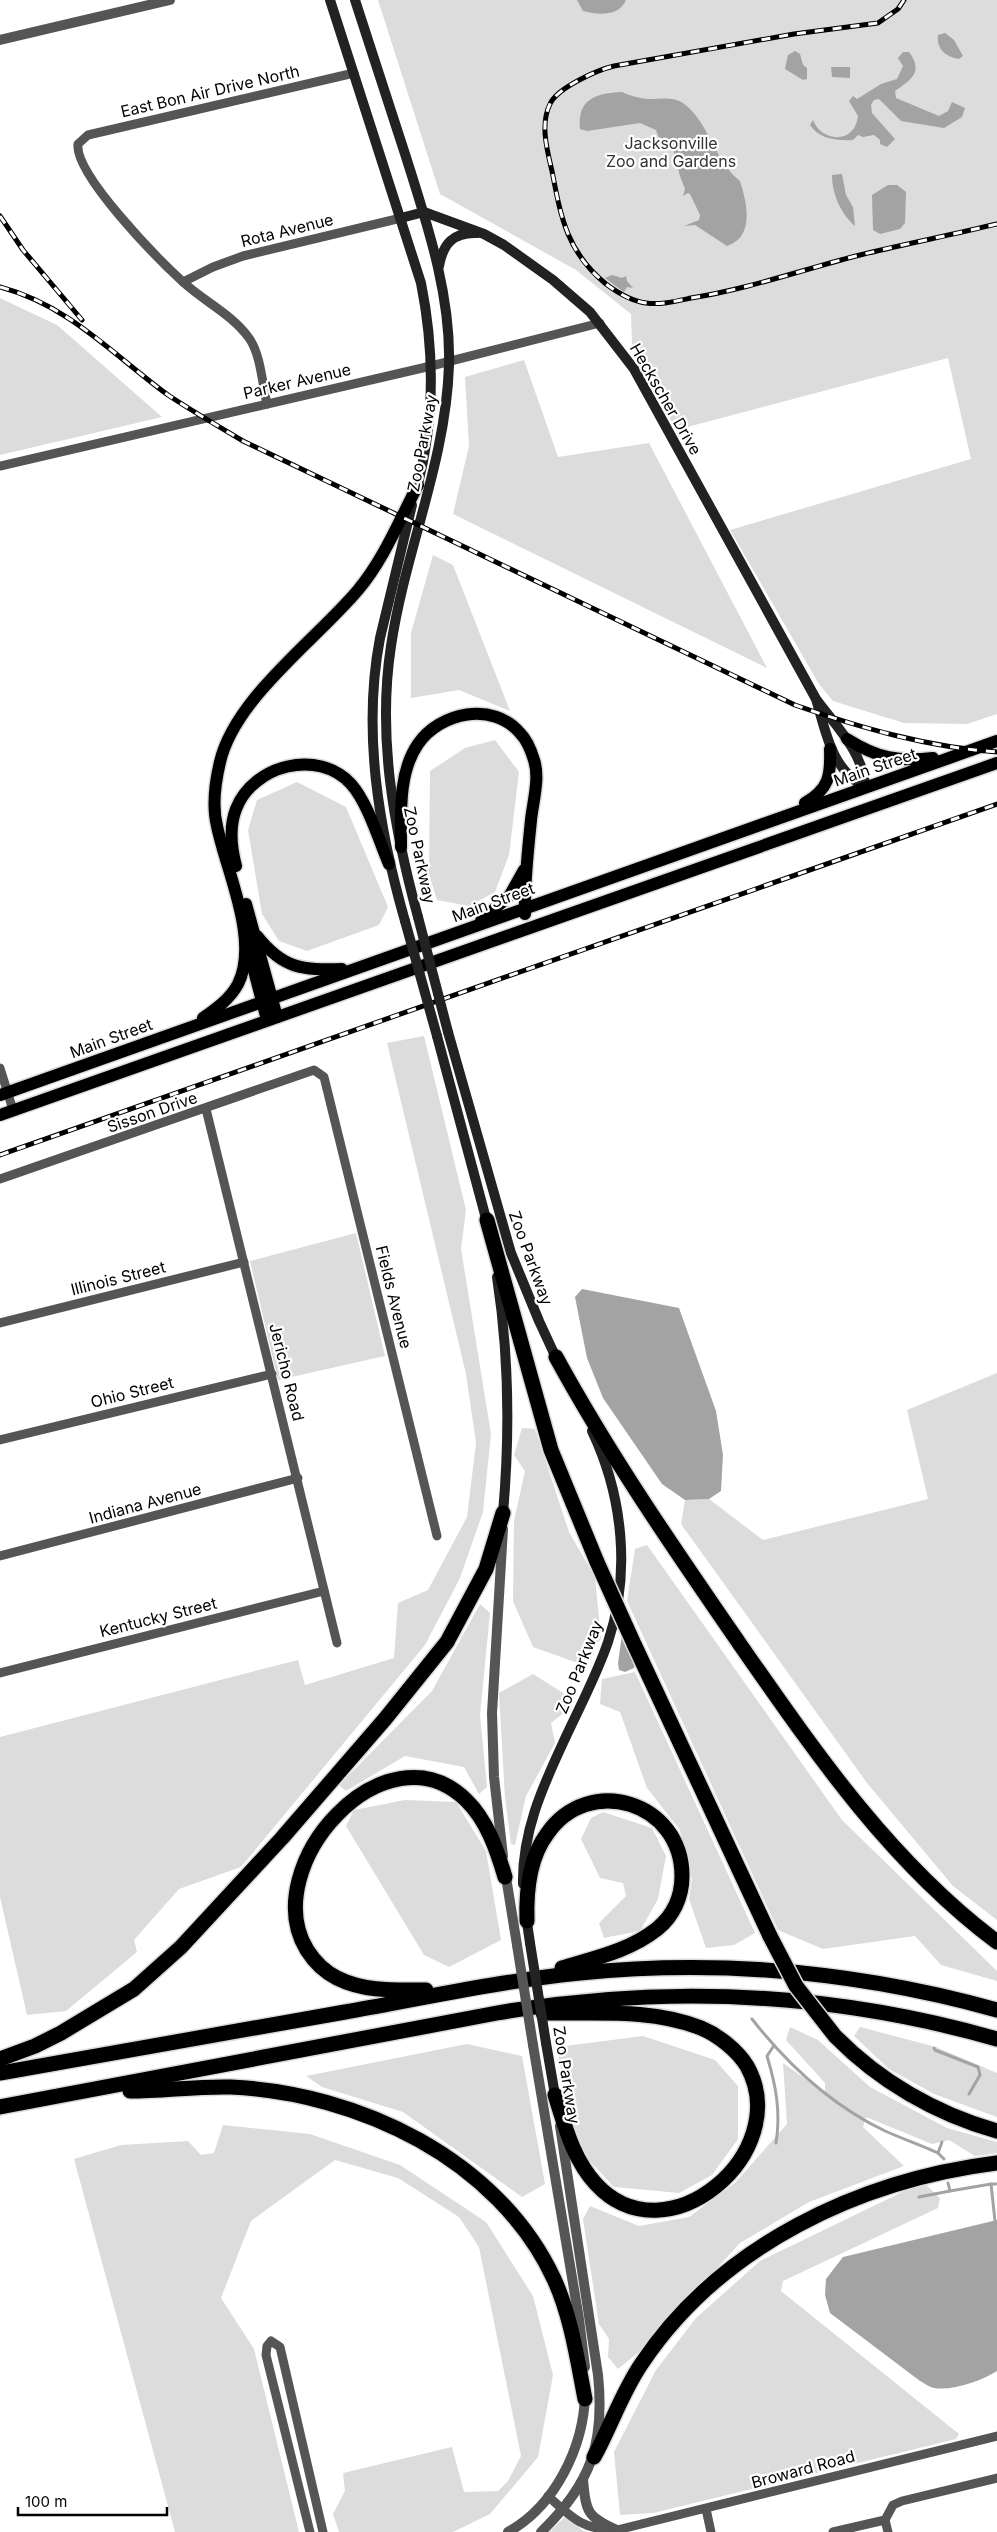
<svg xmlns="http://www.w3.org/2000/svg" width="997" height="2532" font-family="Inter,sans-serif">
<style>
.green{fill:#dcdcdc}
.water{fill:#a3a3a3}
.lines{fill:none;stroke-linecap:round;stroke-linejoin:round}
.stream{stroke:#a3a3a3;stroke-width:3}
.primary-casing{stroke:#dbdbdb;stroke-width:15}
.motorway-casing{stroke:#dbdbdb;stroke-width:18}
.minor{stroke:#555;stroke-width:9}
.tertiary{stroke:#555;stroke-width:10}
.secondary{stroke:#222;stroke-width:10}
.primary{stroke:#000;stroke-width:12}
.motorway{stroke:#000;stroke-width:15}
.rail-casing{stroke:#000;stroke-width:5}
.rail{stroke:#fff;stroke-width:3;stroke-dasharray:9;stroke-linecap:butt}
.motorway-bridge-casing{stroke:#dbdbdb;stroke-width:18;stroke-linecap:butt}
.tertiary-bridge{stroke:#555;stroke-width:10}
.secondary-bridge{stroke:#222;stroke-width:10}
.motorway-bridge{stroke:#000;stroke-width:15}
.labels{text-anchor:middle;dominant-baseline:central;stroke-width:4.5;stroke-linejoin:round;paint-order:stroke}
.street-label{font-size:16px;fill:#000;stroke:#fff}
.park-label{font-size:16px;fill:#333;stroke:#fff}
</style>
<rect width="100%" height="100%" fill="#fff"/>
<g class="green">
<path d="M378,0H997V714L967,724L904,723L833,701L819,684L730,530L971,459L948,358L676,430L632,344L631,314L576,270L440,194Z"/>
<path d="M0,298L57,325L162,417L0,455Z"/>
<path d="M524,360L558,457L649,443L767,668L453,514L469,446L465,377Z"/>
<path d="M433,555L453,565L510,711L459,690L411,698V633Z"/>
<path d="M495,740L519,772L509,855L495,892L469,906L437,900L429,874L430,771L465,748Z"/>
<path d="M297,782L346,807L388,907L379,925L307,951L279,941L262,914L248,830L257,800Z"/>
<path d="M424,1036L466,1210L461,1249L491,1434L483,1512L460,1578L425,1645L241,1867L179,1889L134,1940L137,1952L66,2011L27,2015L0,1897V1737L298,1660L305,1685L394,1658L398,1603L428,1590L467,1517L476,1443L466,1374L387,1043Z"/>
<path d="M356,1233L385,1356L278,1380L250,1261Z"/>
<path d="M997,1373V1920L953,1886L867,1783L681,1524L685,1500L709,1499L763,1540L928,1499L907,1410Z"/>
<path d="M522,1428L535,1429L569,1532L595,1577L601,1639L578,1663L533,1647L513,1601L514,1521L525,1471L514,1455Z"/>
<path d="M647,1545L842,1820L997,1971V1981L941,1965L915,1936L823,1949L778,1930L627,1601L635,1549Z"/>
<path d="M480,1604L490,1613L480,1715L487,1787L479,1794L464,1767L405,1756L346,1791L339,1785L432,1691Z"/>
<path d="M635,1672L755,1933L734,1945L706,1948L689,1899L692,1879L680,1830L647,1788L620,1712L600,1704L602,1679Z"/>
<path d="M533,1674L568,1696L570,1708L551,1723L555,1743L526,1796L515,1845L511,1844L505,1798L499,1693Z"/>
<path d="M405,1800L456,1802L486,1851L501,1940L449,1967L424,1955L346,1826L354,1810Z"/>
<path d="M603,1812L652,1828L666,1856L658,1899L640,1931L604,1938L599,1923L626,1896L623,1883L600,1878L581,1839L591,1818Z"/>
<path d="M790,2027L818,2040L870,2087L947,2128L997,2142V2153L975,2156L949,2140L932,2144L866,2117L863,2127L904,2166L809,2202L740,2243L645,2347L618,2369L608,2357L609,2339L599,2324L583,2219L590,2206L639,2226L689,2217L735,2183L787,2124L783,2063L825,2093V2083L786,2040Z"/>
<path d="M860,2027L936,2047L997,2073V2117L934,2094L889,2069L854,2036Z"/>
<path d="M643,2036L715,2060L738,2086V2139L712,2175L679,2193L614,2187L586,2157L570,2116L557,2047Z"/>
<path d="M467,2044L522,2056L545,2184L522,2197L403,2112L322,2087L306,2076Z"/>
<path d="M223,2125L310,2134L400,2165L486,2222L533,2296L553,2375L538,2457L490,2514L453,2532H339L333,2514L345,2491L343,2473L452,2447L464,2492L498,2491L508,2481L521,2456L479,2247L459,2217L398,2178L335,2160L251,2221L221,2298L254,2349L299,2532H175L74,2159L121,2145L188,2141L201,2155L214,2153Z"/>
<path d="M923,2182L940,2198L938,2208L783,2281L781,2291L959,2434L956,2439L653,2513L620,2515L614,2452L656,2370L696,2318L760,2261Z"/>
<path d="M565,2517L585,2532H549Z"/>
</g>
<g class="water">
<path d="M577,0H626C619,17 598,15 583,11Z"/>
<path d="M945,33L954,40L963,56L959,59C946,57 936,49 938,35Z"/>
<path d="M795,51L800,54L803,65L807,68V79L803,80L785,69L788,55Z"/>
<path d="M903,52H909C924,72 911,80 895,91L896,98L939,116L948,111L952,102L965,108L962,117L944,128L901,121L879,99L874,100L871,105L872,113L895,139L887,147L880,144V140L874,135L863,137L858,135L853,140C837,141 819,139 810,125L813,120C821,142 855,145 858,116L849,101L853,96L857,99L881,84L897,79L903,66L898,58Z"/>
<path d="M831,67H850V78L832,77Z"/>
<path d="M622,92C628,95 635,97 641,98C654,101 671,95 683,103C710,123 714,161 740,181C747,203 755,237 727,246L695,225L684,226L699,220L700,215L690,194L688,193L683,196L685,189L680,176L672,145L659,138L656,130L640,123L587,131L580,129C577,99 596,93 622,92Z"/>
<path d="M842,174L846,195L853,207L855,226C841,214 832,194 832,175Z"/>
<path d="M888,185H897L906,192L905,223L900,229L880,234L873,230L872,195Z"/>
<path d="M612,275L622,278L626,276L627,281L633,288L627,287L624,292L605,278Z"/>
<path d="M582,1289L679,1308L716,1411L723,1455L721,1491L709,1499L685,1500L662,1484L603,1398L587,1358L575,1297Z"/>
<path d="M622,1635L635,1664L634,1668L625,1672L619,1670L618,1663Z"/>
<path d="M997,2220V2371C981,2381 953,2391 934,2388C929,2387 924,2383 920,2381L830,2313L825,2295L826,2279L843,2257Z"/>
</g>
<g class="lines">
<g class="stream">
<path d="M752,2019C788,2065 833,2106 885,2131C903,2139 921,2145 938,2153L944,2159"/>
<path d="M773,2047L767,2056C776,2086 781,2112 776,2143"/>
<path d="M934,2048L935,2050L978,2067L980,2075L969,2094"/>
<path d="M938,2153L942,2142"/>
<path d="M948,2183L950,2191L991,2184"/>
<path d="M919,2197L950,2191"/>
<path d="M995,2221L991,2184H997"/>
</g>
<defs>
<g id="primary">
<path d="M847,739C877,758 898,762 933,758"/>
<path d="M805,803C829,789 831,776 830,749"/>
<path d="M401,847C401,814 398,773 418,744C440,712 493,701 520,733C527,740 531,750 534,760C540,778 533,801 531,820C528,851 524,883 525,914"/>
<path d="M236,866C231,847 229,827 236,809C253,765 318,748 351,784C368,803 379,841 389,864"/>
<path d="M246,904L277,1017"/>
<path d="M481,921L510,895L524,870"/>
<path d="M257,936C283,969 302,970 342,969"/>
<path d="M248,948L267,1020"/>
<path d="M203,1018C216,1009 230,999 238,984C260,940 226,871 217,826C212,806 215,783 220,762C235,698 316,640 358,590C384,559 399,521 418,485"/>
<path d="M0,1095L997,741"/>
<path d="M0,1115L997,763"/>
</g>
<g id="motorway">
<path d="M487,1220L551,1450L597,1562"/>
<path d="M556,1357C610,1456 675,1550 739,1643C815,1752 890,1862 997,1942"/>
<path d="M634,1644L770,1936"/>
<path d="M527,1921C526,1892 529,1858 547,1834C589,1773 682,1802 682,1876C682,1897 673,1916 657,1929C629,1951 595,1958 562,1968"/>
<path d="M426,1990C395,1990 365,1992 337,1978C325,1972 314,1961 307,1950C256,1866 386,1722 466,1800C487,1820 497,1850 505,1877"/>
<path d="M543,2013C595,2014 651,2008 701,2028C718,2035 737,2050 747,2066C795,2152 667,2261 596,2184C573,2159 565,2126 555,2095"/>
<path d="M835,2036C879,2081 936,2114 997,2131"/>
<path d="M0,2059L35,2046L61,2033L134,1989L181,1947L282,1838L385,1719L447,1642L486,1569L503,1513"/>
<path d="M0,2073C115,2052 230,2032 345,2012C423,1998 501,1981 580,1973C721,1959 861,1972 997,2010"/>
<path d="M130,2091C163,2091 197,2086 231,2087C359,2093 498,2159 554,2279C571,2316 577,2358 585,2399"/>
<path d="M0,2107L497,2013C666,1984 832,1992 997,2039"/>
<path d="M594,2457C611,2426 622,2392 642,2363C721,2245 860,2180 997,2163"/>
</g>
</defs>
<use href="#primary" class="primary-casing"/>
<use href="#motorway" class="motorway-casing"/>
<g class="minor">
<path d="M183,282L213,267L243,256L401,218"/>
<path d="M267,404C262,383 261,355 249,338C232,314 203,301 182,281C158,259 74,174 78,144L88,135L354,73"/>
<path d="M0,466L431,366L600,323"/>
<path d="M0,1068L13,1110"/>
<path d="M206,1109L337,1643"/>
<path d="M0,1179L314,1070L324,1077L437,1536"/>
<path d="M0,1323L244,1262"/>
<path d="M0,1440L272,1374"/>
<path d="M0,1556L298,1478"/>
<path d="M0,1673L324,1591"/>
<path d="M548,2496C572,2518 583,2530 617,2530L997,2436"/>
<path d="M706,2509L711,2532"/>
<path d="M885,2520L888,2532"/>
<path d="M310,2532L266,2355L267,2346L271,2341L280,2347L323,2532"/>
<path d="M833,2532L885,2520L893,2505L902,2501L997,2478"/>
</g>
<g class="tertiary">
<path d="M0,40L170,0"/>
<path d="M503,1529L492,1713L494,1777L503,1856"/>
<path d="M505,1871L517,1945"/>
<path d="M533,2045L579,2319L585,2367"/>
<path d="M583,2480C586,2512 587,2517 617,2530"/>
<path d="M508,2532C555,2506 584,2447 585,2394"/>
<path d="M541,2532C591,2484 605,2443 598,2375L560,2126"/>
</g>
<g class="secondary">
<path d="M330,0L421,283C435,353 435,422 416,491"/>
<path d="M355,0C372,52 389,105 406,157C427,224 451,294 449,365C446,462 405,551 391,646C377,737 394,829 418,917"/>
<path d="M401,218L424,212L484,234L504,245L553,280L590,312L634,369L816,699C835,725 864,753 865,787C831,769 826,732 816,699"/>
<path d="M439,266C443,244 453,232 477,233"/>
<path d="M405,921C379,830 362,732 380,638L412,505"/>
<path d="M448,1032L511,1253L539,1321L558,1362"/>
<path d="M437,1036L488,1226"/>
<path d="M497,1277C509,1355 510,1434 503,1513"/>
<path d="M523,1884C522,1833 542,1788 563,1743C578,1710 596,1677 608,1642C631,1574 623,1496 592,1431"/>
<path d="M526,1916L530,1943"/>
<path d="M546,2043L555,2095"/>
</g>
<use href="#primary" class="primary"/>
<use href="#motorway" class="motorway"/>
<defs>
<g id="rail">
<path d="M904,0L898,9L878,23L794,34L614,66C597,70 557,88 550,104C540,124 547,150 552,171C561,218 567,252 606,284C618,293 631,301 646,303C661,305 677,301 691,298C749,289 804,269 860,255C905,244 951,235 997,224"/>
<path d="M0,216L23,250L82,320"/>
<path d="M0,287C70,306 112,354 168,395C192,411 218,426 243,441L795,705C861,728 927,747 997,752"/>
<path d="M0,1155L997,804"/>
</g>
</defs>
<use href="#rail" class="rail-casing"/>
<use href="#rail" class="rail"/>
<defs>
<g id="motorway-bridge">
<path d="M597,1562L634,1644"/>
<path d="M770,1936L796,1986L835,2036"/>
</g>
</defs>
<use href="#motorway-bridge" class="motorway-bridge-casing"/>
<path class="tertiary-bridge" d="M517,1945L533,2045"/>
<g class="secondary-bridge">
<path d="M418,917L448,1032"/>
<path d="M405,921L437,1036"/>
<path d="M530,1943L546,2043"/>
</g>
<use href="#motorway-bridge" class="motorway-bridge"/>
</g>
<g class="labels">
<g class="street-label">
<text transform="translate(210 91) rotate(-13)">East Bon Air Drive North</text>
<text transform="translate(287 230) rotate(-14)">Rota Avenue</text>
<text transform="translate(297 381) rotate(-13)">Parker Avenue</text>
<text transform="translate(666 399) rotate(60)">Heckscher Drive</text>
<text transform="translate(422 443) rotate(-79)">Zoo Parkway</text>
<text transform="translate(875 767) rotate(-19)">Main Street</text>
<text transform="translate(420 855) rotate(78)">Zoo Parkway</text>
<text transform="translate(493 902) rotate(-20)">Main Street</text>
<text transform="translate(111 1038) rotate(-20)">Main Street</text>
<text transform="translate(152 1112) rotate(-19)">Sisson Drive</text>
<text transform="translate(531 1258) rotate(70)">Zoo Parkway</text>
<text transform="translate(118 1278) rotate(-14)">Illinois Street</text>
<text transform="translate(394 1297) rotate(76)">Fields Avenue</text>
<text transform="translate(287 1372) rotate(76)">Jericho Road</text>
<text transform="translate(132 1392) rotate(-14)">Ohio Street</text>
<text transform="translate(145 1503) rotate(-15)">Indiana Avenue</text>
<text transform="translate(158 1617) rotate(-14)">Kentucky Street</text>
<text transform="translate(579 1667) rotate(-68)">Zoo Parkway</text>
<text transform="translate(567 2075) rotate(81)">Zoo Parkway</text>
<text transform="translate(803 2469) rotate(-15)">Broward Road</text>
</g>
<g class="park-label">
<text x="671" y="143">Jacksonville<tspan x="671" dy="18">Zoo and Gardens</tspan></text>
</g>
</g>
<path d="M18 2507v8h149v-8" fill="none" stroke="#000000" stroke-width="2.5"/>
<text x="25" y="2507" font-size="15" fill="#000000" stroke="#ffffff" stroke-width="4" paint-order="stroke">100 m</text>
</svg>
